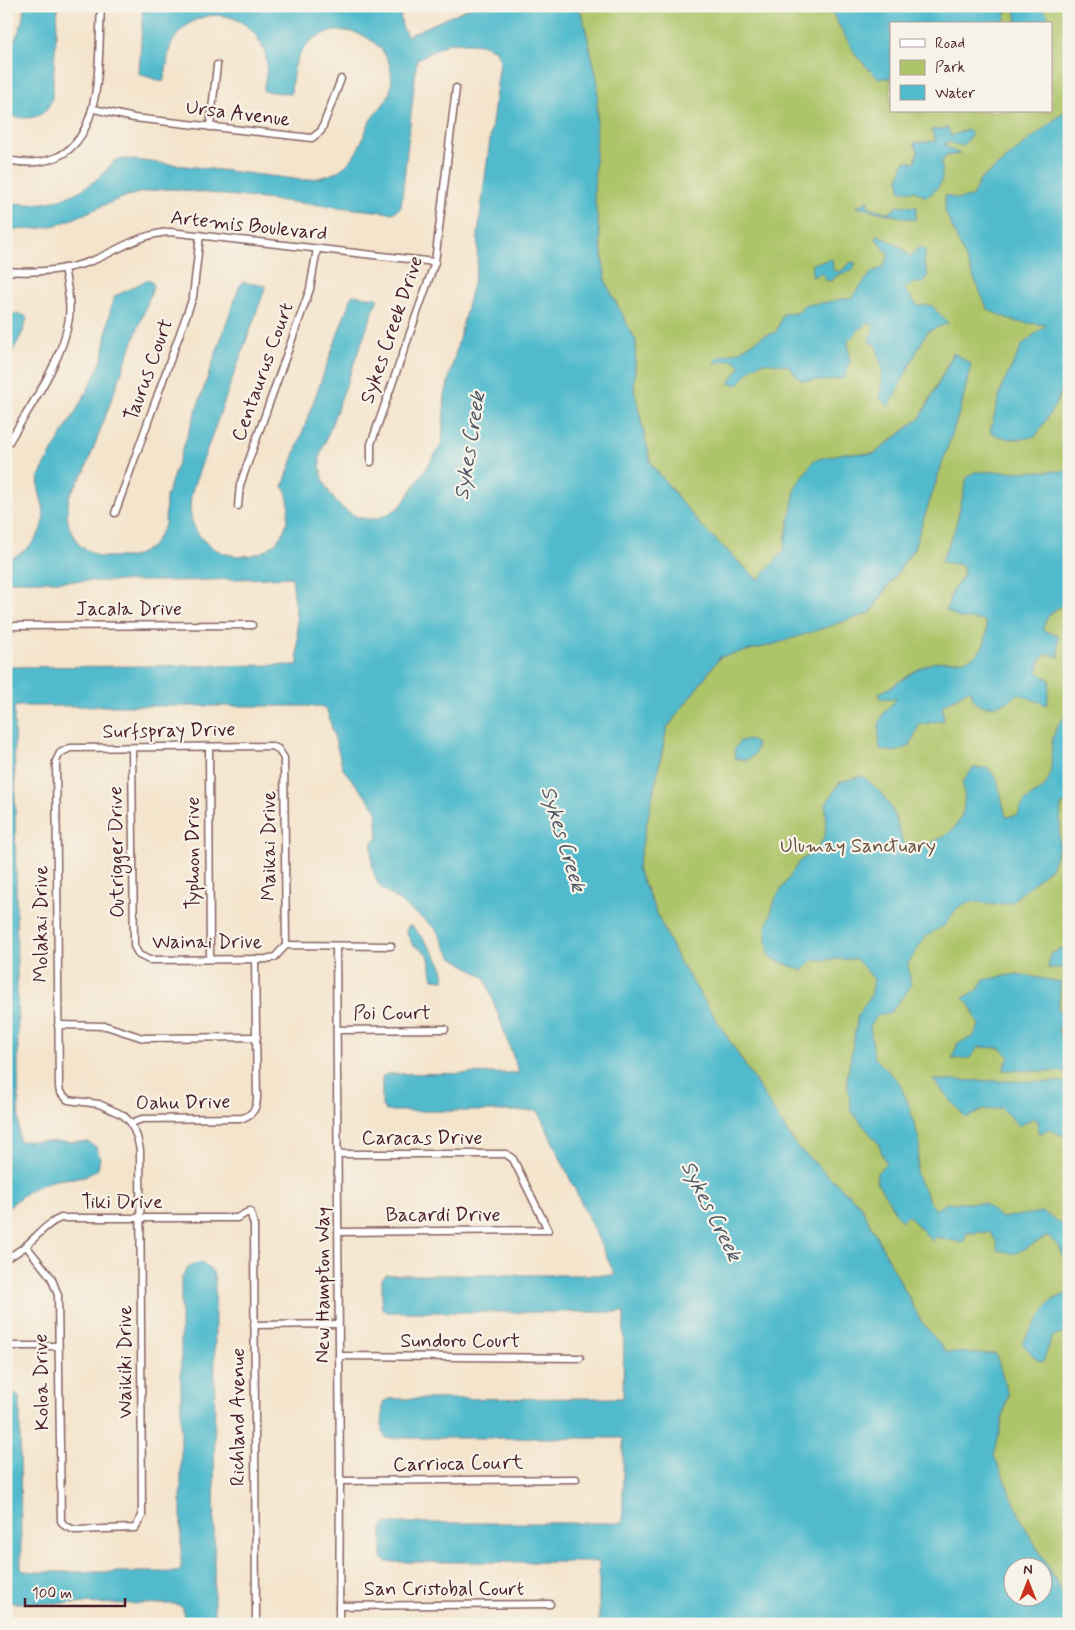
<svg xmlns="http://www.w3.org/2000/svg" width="1075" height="1630" font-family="Mynerve,sans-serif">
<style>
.green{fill:#adc469;stroke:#7c724a;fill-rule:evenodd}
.water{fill:#51bbcd;stroke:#4e6d7c;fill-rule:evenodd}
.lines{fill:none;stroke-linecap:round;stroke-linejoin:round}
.street-casing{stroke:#866463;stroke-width:9}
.street{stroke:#fff;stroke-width:6}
.labels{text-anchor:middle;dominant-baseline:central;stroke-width:4.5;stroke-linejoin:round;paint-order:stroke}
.street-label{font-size:20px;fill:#4a1f2b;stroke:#f7f3e8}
.park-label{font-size:20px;fill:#68513e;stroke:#f7f3e8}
.water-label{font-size:21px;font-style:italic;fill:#4c5664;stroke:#f7f3e8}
</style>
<rect width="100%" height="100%" fill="#f7f3e8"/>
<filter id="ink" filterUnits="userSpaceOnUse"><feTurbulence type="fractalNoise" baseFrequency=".02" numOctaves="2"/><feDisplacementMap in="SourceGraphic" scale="10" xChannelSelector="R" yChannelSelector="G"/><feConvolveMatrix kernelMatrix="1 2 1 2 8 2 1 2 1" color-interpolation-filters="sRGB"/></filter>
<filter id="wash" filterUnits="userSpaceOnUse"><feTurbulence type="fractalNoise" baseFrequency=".0096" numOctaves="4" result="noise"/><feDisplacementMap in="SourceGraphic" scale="20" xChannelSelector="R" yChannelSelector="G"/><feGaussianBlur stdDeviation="1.12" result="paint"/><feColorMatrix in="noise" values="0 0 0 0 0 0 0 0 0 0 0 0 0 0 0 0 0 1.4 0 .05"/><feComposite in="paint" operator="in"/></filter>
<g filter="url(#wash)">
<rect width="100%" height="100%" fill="#f4e4cc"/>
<path class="green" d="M578,6H1069V1605L1024,1525L993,1456L1008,1395L946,1352L921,1321L860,1205L796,1146L676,956L637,869L667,728L720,657L871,613L914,548L962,404L971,364L953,353L921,417L874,454L845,453L796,486L783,552L758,580L701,526L651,464L634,389L636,341L606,283L594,194L598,83L583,18ZM891,24H1051V111H891Z"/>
<g class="water">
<path d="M25,6H58L52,99C44,121 26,120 6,115V59L21,26Z"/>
<path d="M143,6H399L402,26L407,36L473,6H578L583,18L598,83L594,194L606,283L636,341L634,389L651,464L701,526L758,580L783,552L796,486L814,460L845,453L874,454L921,417L954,353L971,364L962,404L914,548L870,613L772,645L720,657L667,728L637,869L676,956L796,1146L860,1205L921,1321L946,1352L996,1354L1008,1395L994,1456L1024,1525L1069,1605V1624H599V1562H386L382,1558V1528L386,1523H623V1438H386L382,1432L383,1402L389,1399L623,1398L624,1312H387L382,1308V1279L386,1275H615L538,1111H386L382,1106V1077L387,1074L519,1073L485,978L451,956L435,928L380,887C371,872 371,860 372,843L378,837L376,809L343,769L327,710L321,706H17L14,708L19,1141L88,1142L96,1147L100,1158L98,1169C85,1180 68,1177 52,1181C32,1186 21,1196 6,1210V667L298,665L297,623L292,577L183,581H6V560C28,553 48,532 43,506C40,494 37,488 39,476C58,439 82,404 99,367C109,344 105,318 115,296L149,279L154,285L85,471L69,496L67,514L69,526L79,545L99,557H133L152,547L165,525L166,497L239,287L242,282L266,286L193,488C172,562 278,582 288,516C289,504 289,496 283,486L352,295L378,298L320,456C318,483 338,516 368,519C379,520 392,512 401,506L442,444L445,395L477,267L478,233L500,61L496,50L481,44L451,42L417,59L401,207L393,213L171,189C154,190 138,192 122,198C81,213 52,236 6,228V202C49,210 89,194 115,160L126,159L304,180C345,176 355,161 368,125C374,110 388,106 391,87C399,33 324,8 298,57C293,68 292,82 291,94L263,91C265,80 268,68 266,57C255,12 202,0 175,38C165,52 169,68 163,82L139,74ZM1012,1568H1042V1598H1012Z"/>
<path d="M828,6H1002L1007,11L1003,24H891V78H878L857,57Z"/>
<path d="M1015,6H1040L1048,15L1047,24H1017Z"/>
<path d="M1069,108V371L1057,402L1036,436C1019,441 1005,440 990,432L1002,386L1023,344L1046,325L1017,322L988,310L945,211V195L957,199L972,197L980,180Z"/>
<path d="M948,128L951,136L968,129L972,134L963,146L946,142L945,146L960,154L946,156L941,163C945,179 940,189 926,197L915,191H900L899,177L905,161L915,162L918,151L914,143L936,141L931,130Z"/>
<path d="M870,200L867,206L889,213L899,205L917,207L915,220L856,207Z"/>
<path d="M877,234L902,248L910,257L919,247L926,250L924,263L928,275L923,283H913L904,289L918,306L931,305L948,323L927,332L889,406L880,399L882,369L876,345L869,342L874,327L867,322L848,341L850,363L844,378L824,381L800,380L789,366C758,360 758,360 738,385L729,383L741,366L734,360L714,363L717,358L740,351L763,336L776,332L783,314L797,313L805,304C823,305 834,299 851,298L872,272L883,267L889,255L876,239Z"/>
<path d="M832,259L833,270L840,272L851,262L856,263L852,271L837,275L832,281L825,280L823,273L812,277V264Z"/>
<path d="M6,313L24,315L27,318L23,332L6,363Z"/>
<path d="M1069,471V607L1065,605C1053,609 1045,617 1043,630L1058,636L1059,658L1049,653L1041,659L1037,672L1050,680L1047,705L1018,694C1005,705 991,710 975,703L970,689L942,706L944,720L919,725L910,746L894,752L880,749C877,723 878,716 897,699L880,698L879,693C898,685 911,671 929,664C942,659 956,663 968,659C984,654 989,636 985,621L959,618L946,610L953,589L964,575L962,565L941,562L955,529L967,478L974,472Z"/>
<path d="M1069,712V800L1061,806L1059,848L1051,868L1010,903L994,905L973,901L957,908L945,925L925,937L908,964L911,986L890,1013L878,1015L870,1025L874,1057L899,1082L909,1106L920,1143L916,1174L934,1210L947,1203H984L1001,1218L1043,1212L1069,1229V1272L1060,1248L1048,1236L1015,1254L997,1250V1243L990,1232L967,1233L963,1243L936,1237L932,1241L908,1215L901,1221L877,1182V1173L886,1163L878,1143L851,1111L847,1079L858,1015L871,995L874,979L856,959L813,960L803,971L769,957L766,930L775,899L799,862L818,847L825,836L826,804L840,782L862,776C892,799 894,812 904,846C943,847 973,824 962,783L973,768H988L997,779L1006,817L1018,815C1026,791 1036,799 1046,784C1059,762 1040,739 1069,712Z"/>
<path d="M750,740L757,744L755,754L746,760L735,758L734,750L740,741Z"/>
<path d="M408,926H412C421,936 449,967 444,980L433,979L428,954L412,944L406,931Z"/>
<path d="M1061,948L1069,949V968H1048L1050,955Z"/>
<path d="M1017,974L1061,982L1058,1010L1069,1017V1026L1057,1029L1064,1042L1069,1046V1072L1003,1070L1009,1057L1001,1048L979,1047L970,1058L952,1059L958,1043L973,1037L979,1026L971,1006L963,998L978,990L983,980Z"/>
<path d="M933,1080L1069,1082V1138L1048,1129L1042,1133L1038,1132V1121L1033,1118L1019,1126L1001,1108L983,1110L966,1118Z"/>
<path d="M202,1262L213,1272L215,1280L214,1624H184L183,1607L176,1604L6,1603V1388L19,1397L20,1408L21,1568L24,1571L40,1572H177L181,1569V1280C185,1269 190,1264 202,1262Z"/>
<path d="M1069,1292V1332L1052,1337L1043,1362L1037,1360L1022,1343L1051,1301Z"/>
</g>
</g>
<g filter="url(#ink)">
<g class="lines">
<defs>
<g id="street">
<path d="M94,109L134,118L312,138L321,131L341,79"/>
<path d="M210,127L217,65"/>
<path d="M6,160C108,180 97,72 101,6"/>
<path d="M6,271C36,273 66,271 94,260C120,249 140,234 170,232L435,262"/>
<path d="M6,447C28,409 63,362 69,318C71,302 67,284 64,268"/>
<path d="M371,462V444L435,262L456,88"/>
<path d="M238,506L240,485L310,289L317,249"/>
<path d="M115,513L193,297L200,235"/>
<path d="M6,626L252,625"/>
<path d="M209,747L210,959"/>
<path d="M132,748L134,946L139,955L149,960L266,959L275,957L286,945L391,946"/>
<path d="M336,946L340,1481L339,1624"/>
<path d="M255,959L257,1099C256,1109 253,1114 243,1118L142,1119L131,1123L123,1115L99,1104L68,1100L60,1092L59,1087L56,761L60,753L70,748L272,746L278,749L284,758L286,945"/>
<path d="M58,1025L106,1026L143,1038L257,1037"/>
<path d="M338,1030L445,1029"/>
<path d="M339,1154H506L513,1159L548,1230L339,1232"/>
<path d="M27,1247L51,1277L58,1295L61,1521L65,1526L75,1530L135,1528L142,1516L140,1150L137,1137L131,1123"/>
<path d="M6,1258C31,1248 41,1225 61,1218H237L250,1211L254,1225L256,1624"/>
<path d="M254,1325L338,1324"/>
<path d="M6,1346H58"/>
<path d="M339,1356L580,1358"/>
<path d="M340,1481L576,1479"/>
<path d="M339,1606L550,1604"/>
</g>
</defs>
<use href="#street" class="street-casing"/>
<use href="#street" class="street"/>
</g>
</g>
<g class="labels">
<g class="street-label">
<text transform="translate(238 114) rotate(7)">Ursa Avenue</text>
<text transform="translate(249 226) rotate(6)">Artemis Boulevard</text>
<text transform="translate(392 330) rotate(-71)">Sykes Creek Drive</text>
<text transform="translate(149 370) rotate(-70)">Taurus Court</text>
<text transform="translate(263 372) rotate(-70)">Centaurus Court</text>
<text x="129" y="609">Jacala Drive</text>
<text transform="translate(169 731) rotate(-1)">Surfspray Drive</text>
<text transform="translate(269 846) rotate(-90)">Maikai Drive</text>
<text transform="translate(117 852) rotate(-91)">Outrigger Drive</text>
<text transform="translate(193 853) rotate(-90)">Typhoon Drive</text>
<text transform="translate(41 924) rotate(-90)">Molakai Drive</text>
<text x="207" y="942">Wainai Drive</text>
<text x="392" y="1013">Poi Court</text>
<text transform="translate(183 1103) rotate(-1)">Oahu Drive</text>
<text x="422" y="1138">Caracas Drive</text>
<text x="122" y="1202">Tiki Drive</text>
<text x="443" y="1215">Bacardi Drive</text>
<text transform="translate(323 1285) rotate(-90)">New Hampton Way</text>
<text x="460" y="1341">Sundoro Court</text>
<text transform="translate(125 1362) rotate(-90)">Waikiki Drive</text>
<text transform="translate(42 1382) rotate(-91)">Koloa Drive</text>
<text transform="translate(238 1417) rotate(-90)">Richland Avenue</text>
<text transform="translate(458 1464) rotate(-1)">Carrioca Court</text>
<text x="444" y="1589">San Cristobal Court</text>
</g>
<g class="park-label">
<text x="858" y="846">Ulumay Sanctuary</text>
</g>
<g class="water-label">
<text transform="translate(470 446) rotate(-81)">Sykes Creek</text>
<text transform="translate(563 839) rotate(73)">Sykes Creek</text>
<text transform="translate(711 1211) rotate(63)">Sykes Creek</text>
</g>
</g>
<rect width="1075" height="1630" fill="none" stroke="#f7f3e8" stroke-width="25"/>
<rect x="890" y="22" width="162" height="90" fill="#f7f3e8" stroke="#b29e9c"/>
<rect x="900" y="39" width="25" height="8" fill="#ffffff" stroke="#b29e9c"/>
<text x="935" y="48" font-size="15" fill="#4a1f2b">Road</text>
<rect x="900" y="60" width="25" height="15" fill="#adc469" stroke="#b29e9c"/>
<text x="935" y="72" font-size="15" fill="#4a1f2b">Park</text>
<rect x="900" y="85" width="25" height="15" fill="#51bbcd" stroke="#b29e9c"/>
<text x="935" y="98" font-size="15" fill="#4a1f2b">Water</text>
<g transform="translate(1028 1582)"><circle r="24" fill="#f7f3e8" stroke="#b29e9c"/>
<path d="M0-4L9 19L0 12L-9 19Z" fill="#c8321e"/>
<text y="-8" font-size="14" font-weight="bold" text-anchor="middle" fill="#4a1f2b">N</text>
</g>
<path d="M25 1598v8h100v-8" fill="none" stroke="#4a1f2b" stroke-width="2.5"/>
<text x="32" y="1598" font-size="15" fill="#4a1f2b" stroke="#f7f3e8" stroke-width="4" paint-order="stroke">100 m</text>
</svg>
